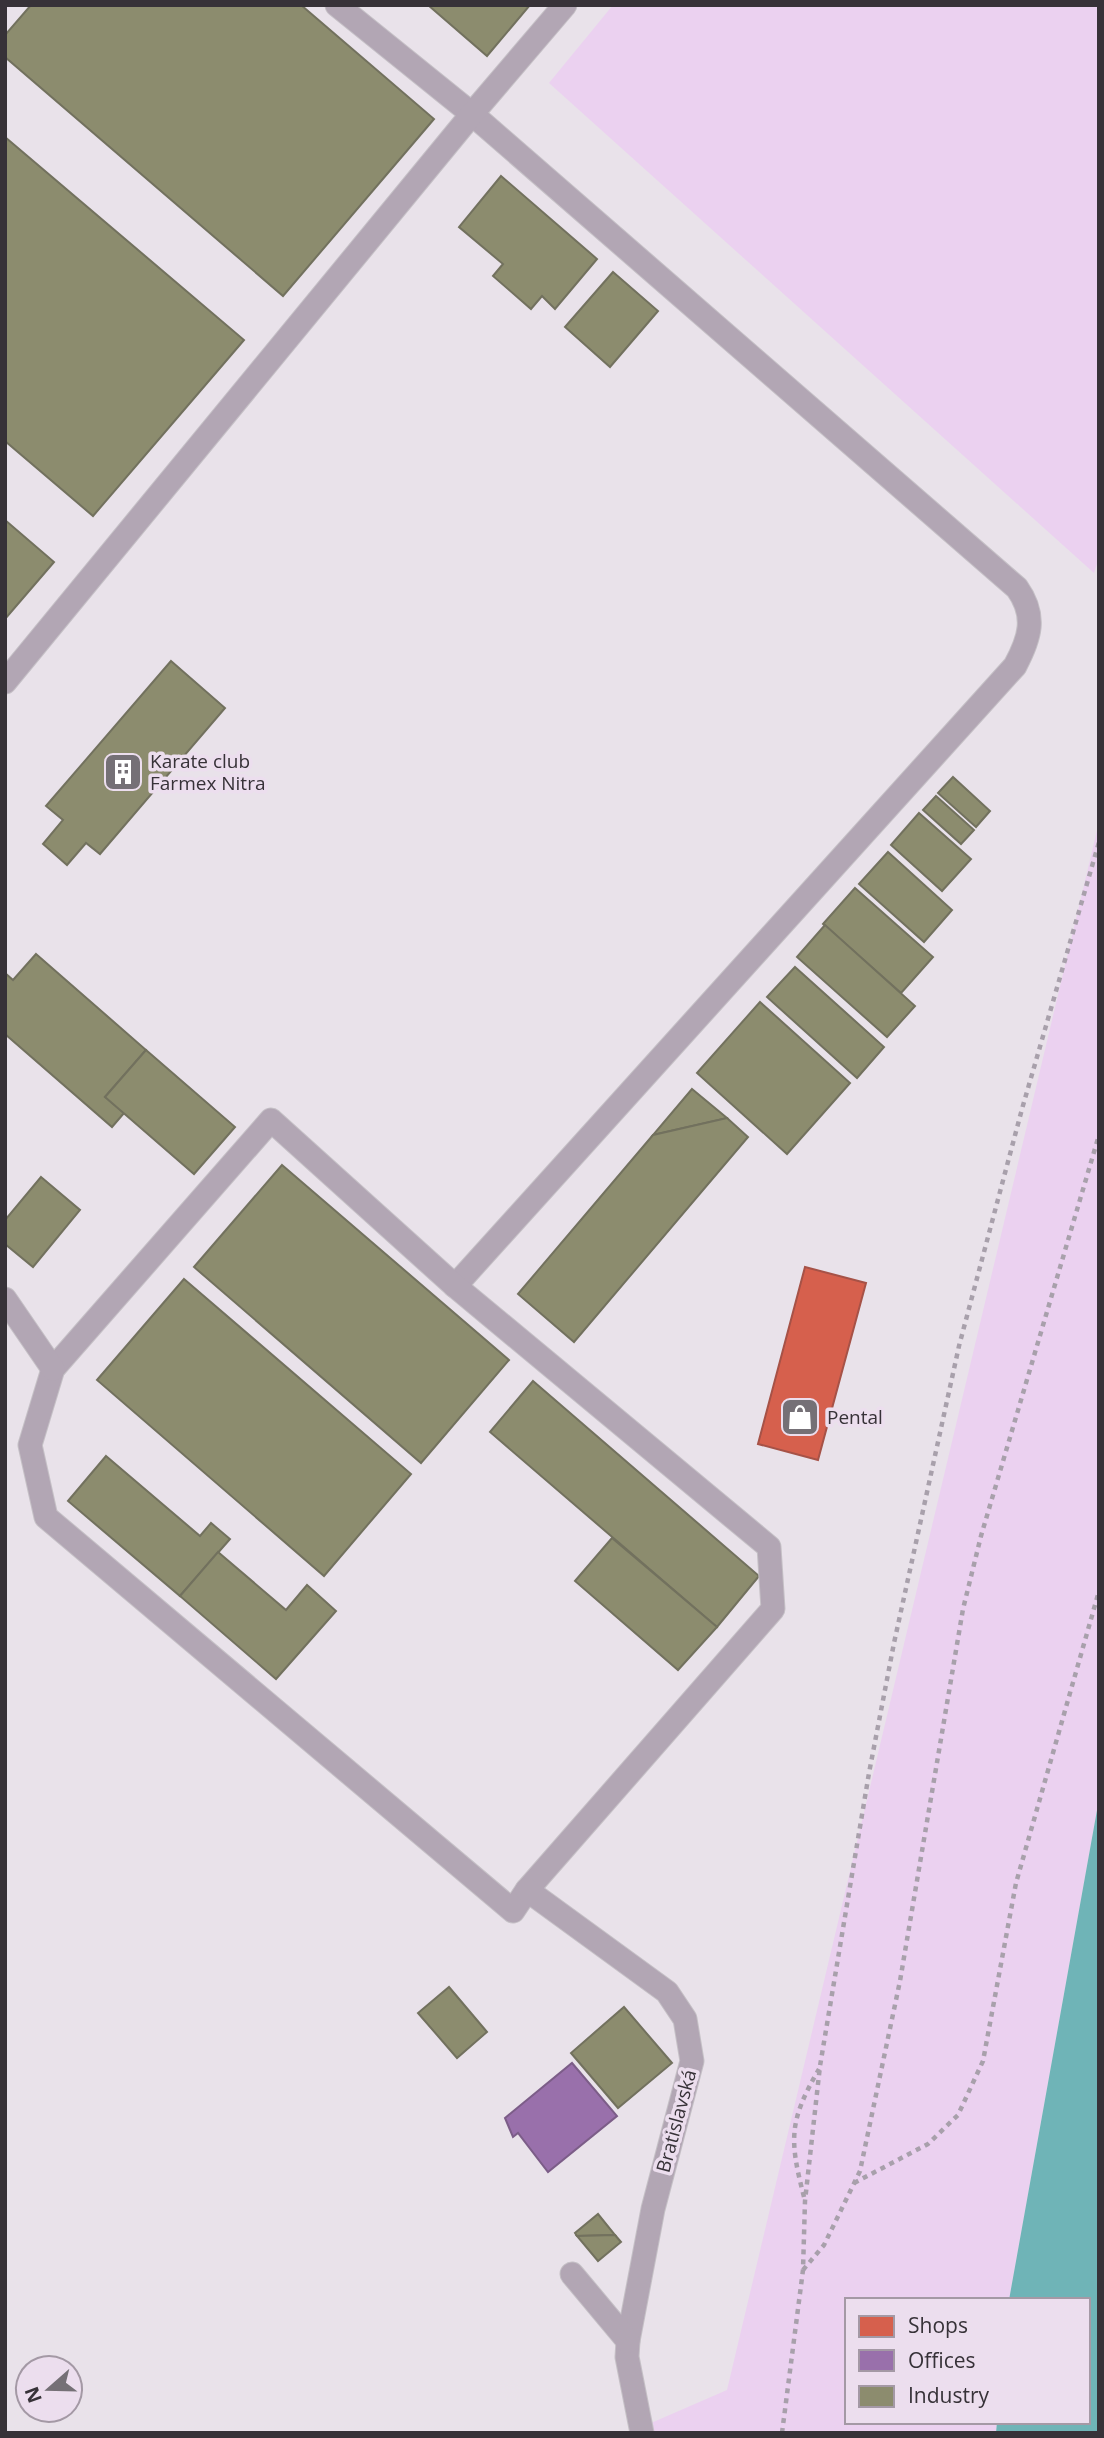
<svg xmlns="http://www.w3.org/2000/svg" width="1104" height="2438" font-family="'Open Sans',sans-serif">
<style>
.green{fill:#ebd1f0}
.water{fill:#6fb4b7}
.shops{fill:#d6604d;stroke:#a65247;stroke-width:2}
.offices{fill:#9970ab;stroke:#7c5d88;stroke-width:2}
.industry{fill:#8c8c6e;stroke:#72715e;stroke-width:2}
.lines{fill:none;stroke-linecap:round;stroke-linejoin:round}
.lane-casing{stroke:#c5c0c6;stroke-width:25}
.path{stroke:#a8a0ab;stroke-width:4.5;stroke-dasharray:5 5;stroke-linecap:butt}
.lane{stroke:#b2a6b4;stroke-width:23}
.labels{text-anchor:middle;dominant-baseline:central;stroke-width:7;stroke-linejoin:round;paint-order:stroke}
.poi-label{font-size:19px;fill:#373238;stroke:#ecdeee;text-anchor:start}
.street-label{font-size:19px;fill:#373238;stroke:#ecdeee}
</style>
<rect width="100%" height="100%" fill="#e9e2ea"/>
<g class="green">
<path d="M613,5H1099V558L1094,573L549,83Z"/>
<path d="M1099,822V1799L1009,2300H847V2422H997L996,2433H628L727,2390Z"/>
</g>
<path class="water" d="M1099,1799V2433H996L997,2422H1088V2300H1009Z"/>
<path class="shops" d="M805,1267L866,1283L818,1460L758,1444Z"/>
<path class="offices" d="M572,2063L617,2116L548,2172L518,2133L513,2137L505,2118Z"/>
<g class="industry">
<path d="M31,5H301L434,119L283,296L5,57V35Z"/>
<path d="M428,5H530L487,56Z"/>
<path d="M5,137L244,340L93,516L5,441Z"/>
<path d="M501,176L597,259L555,309L542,296L531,309L493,276L503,264L459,227Z"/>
<path d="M613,272L658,311L610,367L565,327Z"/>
<path d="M5,520L54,562L5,619Z"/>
<path d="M171,661L225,708L100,854L86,843L67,865L43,844L63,820L46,806Z"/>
<path d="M953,777L990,811L976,827L938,793Z"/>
<path d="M936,796L974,830L961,844L923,810Z"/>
<path d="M919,813L971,859L942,891L891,845Z"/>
<path d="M888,852L952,910L924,942L859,884Z"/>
<path d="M855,888L933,957L901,993L823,924Z"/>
<path d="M825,925L915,1006L887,1037L797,957Z"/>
<path d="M36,954L146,1050L105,1097L124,1113L112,1127L5,1034V973L13,980Z"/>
<path d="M795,967L884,1047L857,1078L767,997Z"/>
<path d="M760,1002L850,1083L787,1154L697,1073Z"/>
<path d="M146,1050L235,1127L194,1174L105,1097Z"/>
<path d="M692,1089L727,1118L653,1135Z"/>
<path d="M727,1118L748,1137L574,1342L518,1294L653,1135Z"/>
<path d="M282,1165L509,1360L421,1463L194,1267Z"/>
<path d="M41,1177L80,1210L33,1267L5,1244V1220Z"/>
<path d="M184,1279L411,1474L324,1576L97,1380Z"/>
<path d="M533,1381L759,1576L717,1627L490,1432Z"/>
<path d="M106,1456L200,1536L211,1523L230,1539L180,1596L68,1501Z"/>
<path d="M612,1538L717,1627L678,1670L575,1581Z"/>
<path d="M218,1552L286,1610L307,1585L336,1611L276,1679L180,1596Z"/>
<path d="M449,1987L487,2032L457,2058L418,2013Z"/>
<path d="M624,2007L672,2063L618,2108L571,2053Z"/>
<path d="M598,2214L615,2235L577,2236L575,2233Z"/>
<path d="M615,2235L621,2242L598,2261L577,2236Z"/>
</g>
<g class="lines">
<defs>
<g id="lane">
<path d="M337,5L472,114L1017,588C1037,616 1030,638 1015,666L455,1286"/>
<path d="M5,682L472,114L565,5"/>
<path d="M271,1120L455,1286L769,1547L773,1609L527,1890L513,1911L46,1517L30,1445L53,1369Z"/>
<path d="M5,1299L53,1369"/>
<path d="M527,1890L667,1992L685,2019L692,2061L653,2209L628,2341L627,2357L642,2433"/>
<path d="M572,2274L628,2341"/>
</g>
</defs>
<use href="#lane" class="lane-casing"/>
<g class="path">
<path d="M854,2183L928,2144L958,2115L983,2061L1016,1883L1099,1591"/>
<path d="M804,2197C789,2139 789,2121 819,2069"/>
<path d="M803,2270L824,2245L860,2171L900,1981L963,1609L981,1536L1099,1135"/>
<path d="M782,2433L803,2270L805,2201L820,2066L869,1773L894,1643L959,1346L1022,1109L1099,842"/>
</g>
<use href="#lane" class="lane"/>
</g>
<defs>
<symbol id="building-square" viewBox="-11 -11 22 22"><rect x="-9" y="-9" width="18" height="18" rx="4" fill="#757076" stroke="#ecdeee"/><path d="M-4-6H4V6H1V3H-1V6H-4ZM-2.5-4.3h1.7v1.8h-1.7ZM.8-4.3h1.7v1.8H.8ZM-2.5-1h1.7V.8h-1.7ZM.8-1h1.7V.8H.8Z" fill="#fff"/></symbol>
<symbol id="shop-square" viewBox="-11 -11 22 22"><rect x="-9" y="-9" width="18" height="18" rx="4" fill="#757076" stroke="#ecdeee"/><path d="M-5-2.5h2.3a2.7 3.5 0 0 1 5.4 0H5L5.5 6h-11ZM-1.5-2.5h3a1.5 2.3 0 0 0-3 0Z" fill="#fff"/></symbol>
</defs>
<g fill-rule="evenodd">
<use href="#building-square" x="101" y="750" width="44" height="44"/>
<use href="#shop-square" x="778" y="1395" width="44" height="44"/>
</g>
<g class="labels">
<g class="poi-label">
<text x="150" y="761">Karate club<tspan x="150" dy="22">Farmex Nitra</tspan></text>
<text x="827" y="1417">Pental</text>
</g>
<g class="street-label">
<text transform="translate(676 2121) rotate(-75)">Bratislavská</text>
</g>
</g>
<rect width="1104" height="2438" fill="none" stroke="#373238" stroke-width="14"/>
<rect x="845" y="2298" width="245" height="126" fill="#ecdeee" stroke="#a499a5" stroke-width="2"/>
<rect x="859" y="2316" width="35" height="21" fill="#d6604d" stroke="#a499a5" stroke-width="2"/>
<text x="908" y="2333" font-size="21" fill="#373238">Shops</text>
<rect x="859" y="2350" width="35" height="21" fill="#9970ab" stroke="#a499a5" stroke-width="2"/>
<text x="908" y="2368" font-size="21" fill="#373238">Offices</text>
<rect x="859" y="2386" width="35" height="21" fill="#8c8c6e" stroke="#a499a5" stroke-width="2"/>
<text x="908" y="2403" font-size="21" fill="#373238">Industry</text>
<g transform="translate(49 2389) rotate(250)"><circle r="33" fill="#ecdeee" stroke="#a499a5" stroke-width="2"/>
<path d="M0-5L12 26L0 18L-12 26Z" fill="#757076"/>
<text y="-10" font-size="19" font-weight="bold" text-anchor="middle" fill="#373238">N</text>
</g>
</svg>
